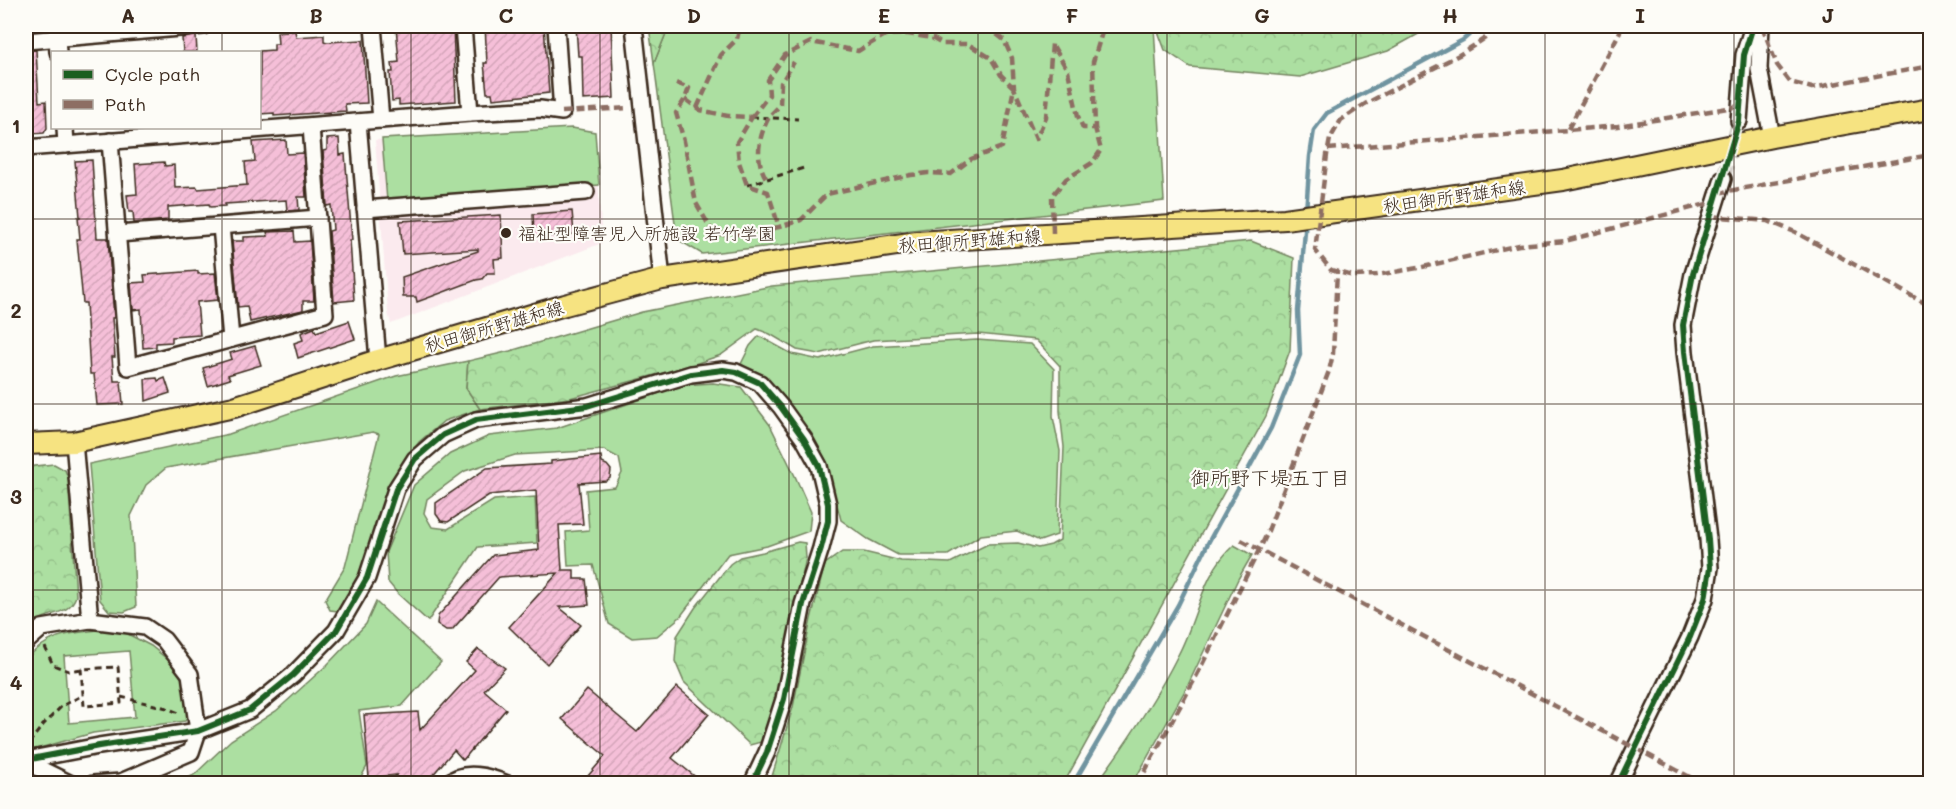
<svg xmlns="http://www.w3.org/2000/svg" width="1956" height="809" font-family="Mali,'Klee One',sans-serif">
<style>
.built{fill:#fbeaee}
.green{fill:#acdfa1;stroke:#748460;stroke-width:1.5;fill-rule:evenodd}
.forest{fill:url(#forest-crowns);stroke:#748460;stroke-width:1.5}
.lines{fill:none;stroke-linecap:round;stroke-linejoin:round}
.stream{stroke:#7094a0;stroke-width:4.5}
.building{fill:url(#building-hatch);stroke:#3b2a1e;stroke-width:1.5}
.minor-tunnel{stroke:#d6d2cc;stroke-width:15;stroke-dasharray:15 8;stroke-linecap:butt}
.minor-casing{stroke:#3b2a1e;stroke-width:20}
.major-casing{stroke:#3b2a1e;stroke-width:24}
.path{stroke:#3b2a1e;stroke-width:3;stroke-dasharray:6 4.5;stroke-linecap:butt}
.minor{stroke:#fdfcf7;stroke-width:15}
.major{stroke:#f6e381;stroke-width:20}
.quiet{stroke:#8d6e63;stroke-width:4.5;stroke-dasharray:9 4.5;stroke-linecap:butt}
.cycleway-casing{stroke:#fdfcf7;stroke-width:10}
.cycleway{stroke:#1b5e20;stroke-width:6}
.grid{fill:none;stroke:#3b2a1e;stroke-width:1.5;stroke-opacity:0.55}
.poi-dot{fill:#3b2a1e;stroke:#fdfcf7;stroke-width:2}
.labels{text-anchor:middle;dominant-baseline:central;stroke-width:4.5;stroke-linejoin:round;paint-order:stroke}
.street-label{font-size:18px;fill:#3b2a1e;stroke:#fdfcf7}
.poi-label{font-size:18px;fill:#3b2a1e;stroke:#fdfcf7;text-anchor:start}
.neighbourhood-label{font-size:20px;fill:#3b2a1e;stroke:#fdfcf7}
.neatline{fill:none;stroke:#3b2a1e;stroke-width:2}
.grid-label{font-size:20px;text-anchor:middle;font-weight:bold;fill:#3b2a1e}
</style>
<defs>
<pattern id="forest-crowns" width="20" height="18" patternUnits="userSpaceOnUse" patternTransform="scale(1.5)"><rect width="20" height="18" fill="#acdfa1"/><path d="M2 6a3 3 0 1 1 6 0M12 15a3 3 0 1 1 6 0" fill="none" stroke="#95c08a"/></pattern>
<pattern id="building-hatch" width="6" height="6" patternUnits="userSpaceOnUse" patternTransform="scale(1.5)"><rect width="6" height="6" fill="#f5bfd8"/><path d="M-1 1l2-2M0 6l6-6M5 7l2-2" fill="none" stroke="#d3a4b9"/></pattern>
</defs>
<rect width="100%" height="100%" fill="#fdfcf7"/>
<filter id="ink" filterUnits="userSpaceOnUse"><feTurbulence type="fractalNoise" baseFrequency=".0167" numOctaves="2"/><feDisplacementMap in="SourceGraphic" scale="12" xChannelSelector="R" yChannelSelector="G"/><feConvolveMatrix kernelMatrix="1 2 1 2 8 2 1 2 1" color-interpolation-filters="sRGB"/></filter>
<g filter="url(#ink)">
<path class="built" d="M572,128L595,132L602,243L391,324L388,313L375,140Z"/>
<g class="green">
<path d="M669,26H1154L1164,201L702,254L677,239L654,63Z"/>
<path d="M572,128L595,132L599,185L387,201L382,139Z"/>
<path d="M759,336L792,354L820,360L873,346L977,340L1030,344L1054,369L1053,417L1060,451L1057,535L1040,541L1017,531L981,535L948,555H898L868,539L841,520L825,459L789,406L767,381L741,364L750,346Z"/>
<path d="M468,361L466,388L480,409L444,421L419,442L393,479L377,533L358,582L338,611L330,610L325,600L345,567L379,434L373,432L166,468L146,485L131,516L136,607L124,612L109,611L100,600L89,464L229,434L396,376Z"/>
<path d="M713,383L741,387L770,425L795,476L811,512L809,531L767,546L728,554L680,617L657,636L632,638L609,624L593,565L568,566L566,532L589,530L586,490L615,487L622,473L619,458L604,450L515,455L465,471L427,499L424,513L432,527L448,529L494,500L535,497L537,543L478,547L428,621L398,594L388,582L386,552L414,485L450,454L489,436L557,428L683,385Z"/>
<path d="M1234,545L1252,555L1238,579L1188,685L1133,783H1097C1127,742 1155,701 1178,655C1197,620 1202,573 1234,545Z"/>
<path d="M376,602L441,662L402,706L359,711L367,766L358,783H178L194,775L231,740L276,711L327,665L366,624Z"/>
<path d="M98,630L122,631L151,646L172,663L185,683L190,712L185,721L93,733L29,751L26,749V659C51,634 65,634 98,630ZM129,651L135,717L69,723L64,656Z"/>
</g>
<g class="forest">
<path d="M649,26H669L654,63Z"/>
<path d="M1156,26H1433L1388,51L1300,77L1190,67L1165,50Z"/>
<path d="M1251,241L1294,258L1290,350L1266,416L1064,783H770L793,707L811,619L825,564L842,552H864L901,561L950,563L988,544L1018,543L1038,548L1051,545L1060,540L1064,447L1060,411V366L1036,340L978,334L873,340L819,354L797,350L770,334L757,329L721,355L692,365L570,398L480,409L466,388L468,361L510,351L642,312L772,286Z"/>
<path d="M54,464L65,470L68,478L76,596C70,613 55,612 41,619C35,622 30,628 26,632V467Z"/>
<path d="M798,542L805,543L806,558L778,690L761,742L750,745L684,682L675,661L677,636L695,608L730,564L740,557L763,552Z"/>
</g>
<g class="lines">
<g class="stream">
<path d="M1306,212L1310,156L1314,130L1327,113L1463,40L1479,26"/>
<path d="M1073,784L1178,605L1208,543L1271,428L1300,355L1298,311L1306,220"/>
</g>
</g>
<g class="building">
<path d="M396,26H453L456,101L399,105V100L392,101L390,72H393L392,63L399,62Z"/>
<path d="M485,26H544L549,93L493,99L492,93H487L484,63H487Z"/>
<path d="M576,26H611L614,98L583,100L582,56H578Z"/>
<path d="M295,31L296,37L324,35V41L327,42L363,40L367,103L345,104L346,111L274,116V113L260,114V51L274,50V44H278L277,32Z"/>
<path d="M196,36L197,52H183L182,38Z"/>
<path d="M36,50L39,102L46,101L47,128L44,133L30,134L29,119H26V51Z"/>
<path d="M339,138L340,155L345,154L352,240H350L354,300L334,302L329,231L333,230L331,205L327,206L323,151L327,150V139Z"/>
<path d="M286,140L287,154L303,153L306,197H298L299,210L287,211L286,200L225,204V206L210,207L209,204L168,207V220L134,223L133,212H129L127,195L137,194L135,164L164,162L165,166L174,165L175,188L197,187L198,189L247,185L245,162L255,161L253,142Z"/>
<path d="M92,160L97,238H108L114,318H112L115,357H112L114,381H121L123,404L97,405L94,374H90L86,303H83L77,239H80L78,217H80L75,161Z"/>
<path d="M572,211L574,234L534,237L533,214Z"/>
<path d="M501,215L503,258L494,259L495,273H487L482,279L476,280L417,302L416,297H403L402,277L478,251V249L403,254L400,221Z"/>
<path d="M294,231L295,242L310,241L314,301H303V310L250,322L247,306L238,307L232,241H244V237L268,236L267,232Z"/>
<path d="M198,271V274L215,273L218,300L197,302L200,335L172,337V342L156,343V347L143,348L141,309L133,310L131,283L145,282L144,275Z"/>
<path d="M349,321L355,339L298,358L294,343L303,340L301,333L314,328L316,332Z"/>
<path d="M255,346L261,365L228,375L230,379L208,386L203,368L232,359L230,353Z"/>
<path d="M157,378L158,381L165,378L170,393L146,401L145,379Z"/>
<path d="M601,456L602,463L607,465L611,470L610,478L606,481L579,483L583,524L559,525L562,570H574V579H586L589,605L559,607L581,625L547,664L509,627L558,573L499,577L452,630H446L437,624L438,616L493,555L539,550L536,490L489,495L448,522L441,521L436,514V503L487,468L551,464V461Z"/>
<path d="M478,649L505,668L484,690L506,709L463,760L454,750L426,783H390L397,775L369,778L364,715L418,712L420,730L475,670L466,662Z"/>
<path d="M677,687L709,714L672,758L703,783H582L605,756L562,719L587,690L637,732Z"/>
</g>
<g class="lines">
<path class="minor-tunnel" d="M1723,179L1739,121"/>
<defs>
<g id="minor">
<path d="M56,26L58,52"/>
<path d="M373,26L381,120"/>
<path d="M463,26L470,113"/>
<path d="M634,26L662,279"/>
<path d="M1761,26L1759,69L1772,137"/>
<path d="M26,41L203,26"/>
<path d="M1739,121L1744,55L1753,26"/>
<path d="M358,122L378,360"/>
<path d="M65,128L66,145"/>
<path d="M110,141L128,367L325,314L311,126"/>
<path d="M26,148L470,113L540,109L562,112L556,26"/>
<path d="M365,209L586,192"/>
<path d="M221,226L231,339"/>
<path d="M118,234L318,218"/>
<path d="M74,442L90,620"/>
<path d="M26,642L42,628L90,620L145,627L164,640L190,674L198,731L191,752L121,782L93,784"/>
<path d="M26,760L99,746L198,731L250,710L293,675L336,631L367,578L396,489L415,459L443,435L476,420L587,406L691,374L723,370L736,372L760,383L781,407L804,439L819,466L828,504V521L821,548L803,604L784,699L767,752L752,784"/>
<path d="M26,762L71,784"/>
<path d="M447,784C463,769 489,776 507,784"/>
<path d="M1618,784L1690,637L1705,599L1710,568L1708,539L1685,352L1683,325L1693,274L1723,179"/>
</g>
<path id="major" d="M26,444L74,442L234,407L378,360L565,305L662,279L917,242L1285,219L1563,180L1772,137L1930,109"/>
</defs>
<use href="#minor" class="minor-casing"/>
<use href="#major" class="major-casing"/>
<g class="path">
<path d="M893,26V34"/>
<path d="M917,26L929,31L932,38"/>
<path d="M752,117L798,119"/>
<path d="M747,185L804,168"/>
<path d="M45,647L53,665L69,671L81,669"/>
<path d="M118,667L121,703L84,706L81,669Z"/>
<path d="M121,697L167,708L181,714"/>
<path d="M29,743L43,725L62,706L83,695"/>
</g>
<use href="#minor" class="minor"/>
<use href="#major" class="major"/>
<g class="quiet">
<path d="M831,26C843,27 855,31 866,26"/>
<path d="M986,26L1004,40L1012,58L1014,88L1036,139L1046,117L1052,44L1068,71L1078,116L1083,128H1095L1093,62L1104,26"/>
<path d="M1491,26L1487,37L1459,55L1365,104L1341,120L1330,139L1327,155L1315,250L1331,270L1353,276L1377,275L1418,268L1519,245L1565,241L1714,202"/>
<path d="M1762,26L1777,65L1790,82L1812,88L1930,66"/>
<path d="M676,83L689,88L685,99L676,113L684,141L696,203L714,234H741L779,227L801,220L827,194L911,175L928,173L951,174L971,159L1002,147L1014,88L1001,75L991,58L968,44H942L932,38L908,34L885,35L858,51L811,42L785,55L768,80L769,95L752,117"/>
<path d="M685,99L700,110L728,116L752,117L737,142L739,162L747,185L768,192L779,227"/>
<path d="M697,108L721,55L737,39L740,26"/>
<path d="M562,112L628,108"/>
<path d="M1568,129L1623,26"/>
<path d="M1328,149L1618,126L1740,106"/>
<path d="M766,178C755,160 758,138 768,119C770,114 776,110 780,105L781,83L794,62"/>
<path d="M1717,193L1930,155"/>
<path d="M1710,216L1768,221L1795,232L1930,306"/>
<path d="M1053,233L1052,196L1066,179L1092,163L1101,150L1095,128"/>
<path d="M1241,540L1703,784"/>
<path d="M1138,784L1197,675L1266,536L1329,371L1333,354L1337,271"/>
</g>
<defs>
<g id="cycleway">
<path d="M26,760L99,746L198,731L250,710L293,675L336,631L367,578L396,489L415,459L443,435L476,420L587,406L691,374L723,370L736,372L760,383L781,407L804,439L819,466L828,504V521L821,548L803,604L784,699L767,752L752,784"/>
<path d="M1618,784L1690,637L1705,599L1710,568L1708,539L1685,352L1683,325L1693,274L1739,121L1744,55L1753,26"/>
</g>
</defs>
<use href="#cycleway" class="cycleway-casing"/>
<use href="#cycleway" class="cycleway"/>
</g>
</g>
<path class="grid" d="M222,26V52M411,26V784M600,26V784M789,26V784M978,26V784M1167,26V784M1356,26V784M1545,26V784M1734,26V784M222,128V784M26,219H1930M26,404H1930M26,590H1930"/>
<circle class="poi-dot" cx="506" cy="233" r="6"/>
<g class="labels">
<g class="street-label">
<text transform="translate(1454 196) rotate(-8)">秋田御所野雄和線</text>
<text transform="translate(970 240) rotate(-4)">秋田御所野雄和線</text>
<text transform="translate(494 326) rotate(-16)">秋田御所野雄和線</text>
</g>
<g class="poi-label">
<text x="518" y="233">福祉型障害児入所施設 若竹学園</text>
</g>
<g class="neighbourhood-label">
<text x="1270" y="477">御所野下堤五丁目</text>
</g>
</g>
<rect width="1956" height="809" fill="none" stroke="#fdfcf7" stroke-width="66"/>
<rect x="51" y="51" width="210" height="78" fill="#fdfcf7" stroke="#afa8a0" stroke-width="1.5"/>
<rect x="63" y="70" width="30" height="9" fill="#1b5e20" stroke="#afa8a0" stroke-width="1.5"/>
<text x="105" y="81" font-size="18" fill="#3b2a1e">Cycle path</text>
<rect x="63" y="100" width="30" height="9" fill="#8d6e63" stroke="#afa8a0" stroke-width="1.5"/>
<text x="105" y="111" font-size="18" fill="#3b2a1e">Path</text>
<rect x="33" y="33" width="1890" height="743" class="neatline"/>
<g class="grid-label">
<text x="128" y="23">A</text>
<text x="316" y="23">B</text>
<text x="506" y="23">C</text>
<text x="694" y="23">D</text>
<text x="884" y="23">E</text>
<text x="1072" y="23">F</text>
<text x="1262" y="23">G</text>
<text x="1450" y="23">H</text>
<text x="1640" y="23">I</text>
<text x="1828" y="23">J</text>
<text x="16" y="133">1</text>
<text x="16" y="318">2</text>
<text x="16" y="504">3</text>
<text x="16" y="690">4</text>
</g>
</svg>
